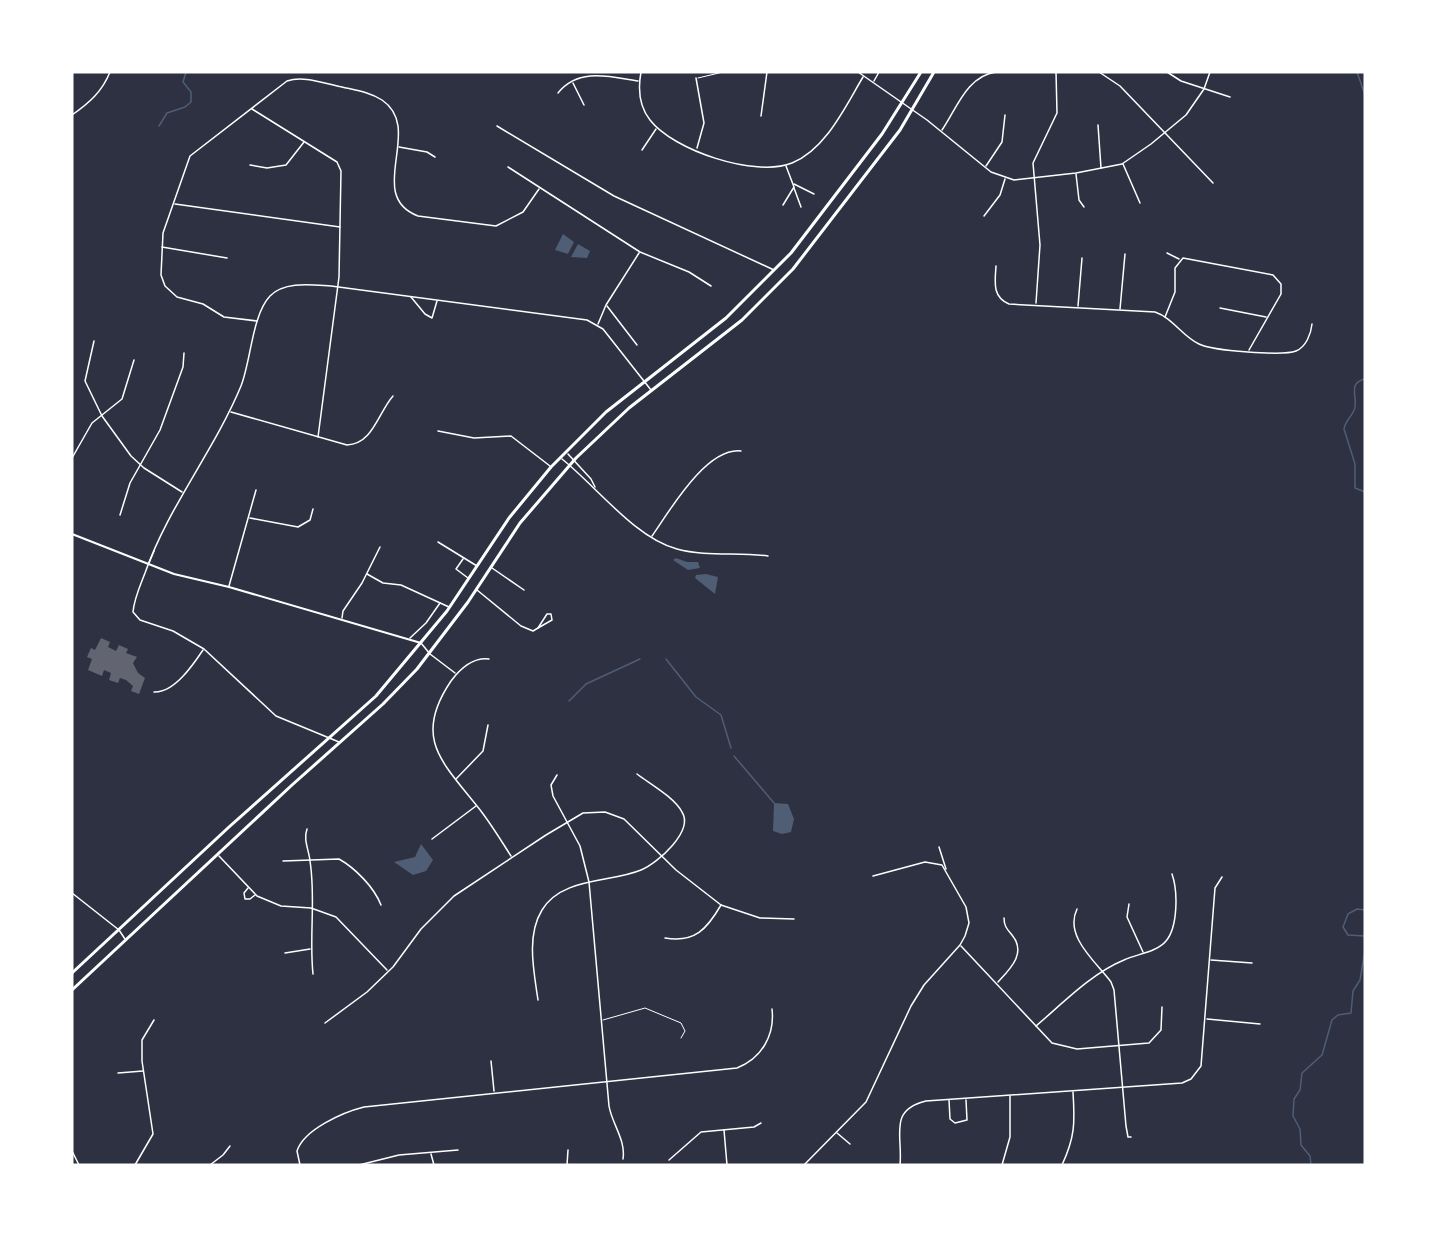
<svg xmlns="http://www.w3.org/2000/svg" width="1437" height="1237" font-family="Helvetica,sans-serif">
<style>
.water{fill:#4f5d75}
.lines{fill:none;stroke-linecap:round;stroke-linejoin:round}
.stream{stroke:#4f5d75;stroke-width:1.5}
.building{fill:#626471}
.service{stroke:#fff;stroke-width:1}
.minor{stroke:#fff;stroke-width:1.5}
.tertiary{stroke:#fff;stroke-width:2}
.trunk{stroke:#fff;stroke-width:3}
</style>
<rect width="100%" height="100%" fill="#2d3142"/>
<g class="water">
<path d="M563,234L574,242L568,254L555,250Z"/>
<path d="M578,244L590,251L587,258L571,257Z"/>
<path d="M676,558L687,562H698L700,568L688,570L673,560Z"/>
<path d="M706,574L718,577L715,594L695,578L696,575Z"/>
<path d="M774,803L788,804L794,819L791,832L782,834L773,831Z"/>
<path d="M421,844L433,860L426,871L413,875L394,862L415,857Z"/>
</g>
<g class="lines">
<g class="stream">
<path d="M1357,72L1365,95"/>
<path d="M159,126L167,113L185,107L191,102V92L183,82L186,72"/>
<path d="M1365,379C1348,383 1357,395 1355,407C1354,415 1345,420 1344,429L1355,464V488L1365,492"/>
<path d="M666,659L696,697L721,715L731,748"/>
<path d="M569,701L586,684L640,659"/>
<path d="M734,756L774,803"/>
<path d="M1365,910L1357,909L1348,914L1343,927L1348,935L1365,936"/>
<path d="M1311,1165L1310,1156L1301,1145L1300,1129L1293,1116L1294,1099L1300,1090L1302,1073L1322,1055L1332,1020L1338,1015L1351,1013L1353,991L1360,980L1365,951"/>
</g>
</g>
<path class="building" d="M101,638L110,642L108,647L116,651L119,645L128,649L126,653L137,657L133,663L138,673L145,678L139,694L131,691L133,686L126,680L120,678L118,683L109,680L111,673L104,670L102,676L88,670L92,659L87,657L91,648L95,650Z"/>
<g class="lines">
<g class="service">
<path d="M698,78L719,73"/>
<path d="M603,1020L645,1008L681,1023L685,1031L681,1038"/>
</g>
<g class="minor">
<path d="M641,72C638,88 639,106 650,120C673,150 755,178 792,163C826,149 845,107 863,77"/>
<path d="M858,72L927,120L991,172L1014,180L1076,173L1122,164L1151,144L1186,115L1204,89L1210,72"/>
<path d="M1099,72L1120,86L1213,183"/>
<path d="M1167,72L1181,81L1230,97"/>
<path d="M696,78L704,123L697,148"/>
<path d="M874,81L879,72"/>
<path d="M573,83L584,105"/>
<path d="M558,93C579,67 611,77 638,81"/>
<path d="M252,109L337,162L341,171L339,277L318,437"/>
<path d="M72,115C89,103 102,92 110,72"/>
<path d="M761,116L767,72"/>
<path d="M1098,125L1101,168"/>
<path d="M497,126L614,196L774,270"/>
<path d="M942,130C957,108 967,76 996,72"/>
<path d="M399,147L427,152L435,157"/>
<path d="M642,150L656,129"/>
<path d="M1123,164L1140,203"/>
<path d="M250,165L267,168L286,165L304,142"/>
<path d="M986,166L1002,142L1005,115"/>
<path d="M508,167L640,252L689,272L711,286"/>
<path d="M1076,174L1079,200L1084,207"/>
<path d="M794,184L814,194"/>
<path d="M794,188L801,207"/>
<path d="M175,204L340,227"/>
<path d="M783,205L794,187L786,166"/>
<path d="M984,216L1000,195L1005,179"/>
<path d="M162,247L227,258"/>
<path d="M1167,253L1179,259"/>
<path d="M996,266C995,282 992,297 1009,304L1155,312C1173,318 1182,336 1199,344C1213,351 1283,356 1296,351C1306,347 1311,334 1312,324"/>
<path d="M411,297L425,314L432,318L437,301"/>
<path d="M1036,303L1040,245L1033,163L1057,113L1056,72"/>
<path d="M607,306L637,345"/>
<path d="M1078,306L1082,258"/>
<path d="M1220,308L1266,317"/>
<path d="M1120,309L1125,254"/>
<path d="M1165,317L1175,292V268L1183,258L1273,275L1281,284V294L1249,350"/>
<path d="M257,321L224,317L203,304L177,297L165,286L161,275L163,233L190,156L287,81C304,75 325,84 342,87C355,90 370,92 382,100C425,129 364,195 418,216L496,226L523,212L539,189"/>
<path d="M598,324L606,305L639,253"/>
<path d="M94,341L85,381L102,416L131,456L144,468L182,492"/>
<path d="M231,412L347,445C373,444 378,413 393,396"/>
<path d="M438,431L474,438L511,436L550,466"/>
<path d="M568,454L591,479L595,487"/>
<path d="M72,458L92,423L122,399L134,360"/>
<path d="M562,459C596,486 635,538 677,549C706,557 738,552 768,556"/>
<path d="M120,515L130,483L160,430L183,367L184,353"/>
<path d="M250,518L298,527L310,520L313,509"/>
<path d="M652,536C669,512 706,447 741,451"/>
<path d="M438,542L477,566"/>
<path d="M463,559L456,569L468,578"/>
<path d="M149,563L154,551"/>
<path d="M492,568L524,590"/>
<path d="M367,574L383,583L401,585L449,607"/>
<path d="M229,586L256,490"/>
<path d="M477,590L521,626L533,631L538,628"/>
<path d="M547,614H551L552,620L538,628Z"/>
<path d="M342,618L343,611L362,583L380,547"/>
<path d="M410,638L426,623L440,603"/>
<path d="M421,643L430,654L455,673"/>
<path d="M489,659C473,657 460,669 451,681C413,737 441,761 477,806C490,822 500,839 511,856"/>
<path d="M154,692C174,693 193,665 203,650"/>
<path d="M339,742L276,716L204,649L173,631L140,620L133,612C134,599 140,586 145,573C168,507 214,451 241,386C251,361 252,315 270,296C285,281 312,285 331,286L587,320L603,329L651,390"/>
<path d="M557,775L551,785L553,796L580,846L589,882L609,1106C612,1124 626,1140 623,1159"/>
<path d="M456,779L483,751L488,725"/>
<path d="M307,829C303,840 309,850 310,861C316,898 309,937 313,974"/>
<path d="M432,839L476,806"/>
<path d="M939,847L946,869"/>
<path d="M219,856L257,896L281,906L311,908L336,917L387,970"/>
<path d="M283,861L339,859C355,868 374,887 381,905"/>
<path d="M248,888L244,893L245,899H250L255,895"/>
<path d="M72,893L119,930L125,939"/>
<path d="M1129,904L1127,917L1143,952"/>
<path d="M1077,909C1064,936 1095,961 1111,982L1114,990L1126,1126L1128,1137H1131"/>
<path d="M665,938C695,943 707,929 721,905"/>
<path d="M961,946L1052,1043L1077,1049L1149,1043L1161,1030L1162,1007"/>
<path d="M285,953L310,949"/>
<path d="M1211,960L1252,963"/>
<path d="M998,982C1010,969 1027,953 1012,935C1007,929 1004,926 1004,918"/>
<path d="M538,1000C534,972 526,936 542,910C562,877 610,883 641,870C658,863 694,831 682,812C674,797 650,784 637,774"/>
<path d="M1207,1019L1260,1024"/>
<path d="M325,1023L367,992L393,967L421,929L454,896L546,835L583,813L605,812L624,819L676,870L721,905L760,918L794,919"/>
<path d="M1036,1026C1063,1003 1092,973 1124,960C1137,954 1157,952 1166,941C1178,927 1178,891 1172,874"/>
<path d="M491,1061L494,1091"/>
<path d="M118,1073L143,1071"/>
<path d="M949,1100L950,1119L955,1123L967,1120L966,1100"/>
<path d="M724,1130L727,1165"/>
<path d="M837,1133L850,1144"/>
<path d="M72,1138V1130"/>
<path d="M72,1151L79,1165"/>
<path d="M431,1154L434,1165"/>
<path d="M669,1160L701,1132L754,1127L761,1123"/>
<path d="M135,1165L153,1134L142,1061V1040L154,1020"/>
<path d="M210,1165L223,1155L230,1146"/>
<path d="M300,1165L297,1151C304,1129 344,1112 364,1107L737,1068C762,1058 775,1035 772,1009"/>
<path d="M359,1165L399,1155L458,1150"/>
<path d="M567,1165L568,1150"/>
<path d="M804,1165L866,1102L911,1006L924,985L960,945L965,936L969,923L966,907L942,865L925,862L873,876"/>
<path d="M900,1165C903,1136 888,1110 926,1101L1182,1083L1191,1079L1201,1066L1215,888L1222,877"/>
<path d="M1002,1165L1010,1137V1096"/>
<path d="M1062,1165C1075,1137 1075,1123 1073,1092"/>
</g>
<path class="tertiary" d="M72,534L174,574L229,587L421,643"/>
<g class="trunk">
<path d="M72,973L229,827L376,696L447,611L509,518L551,467L606,412L726,318L791,253L882,134L921,72"/>
<path d="M72,990L292,785L383,704L417,669L468,602L520,523L576,458L629,408L742,320L793,269L900,130L934,72"/>
</g>
</g>
<rect width="1437" height="1237" fill="none" stroke="#ffffff" stroke-width="147"/>
</svg>
